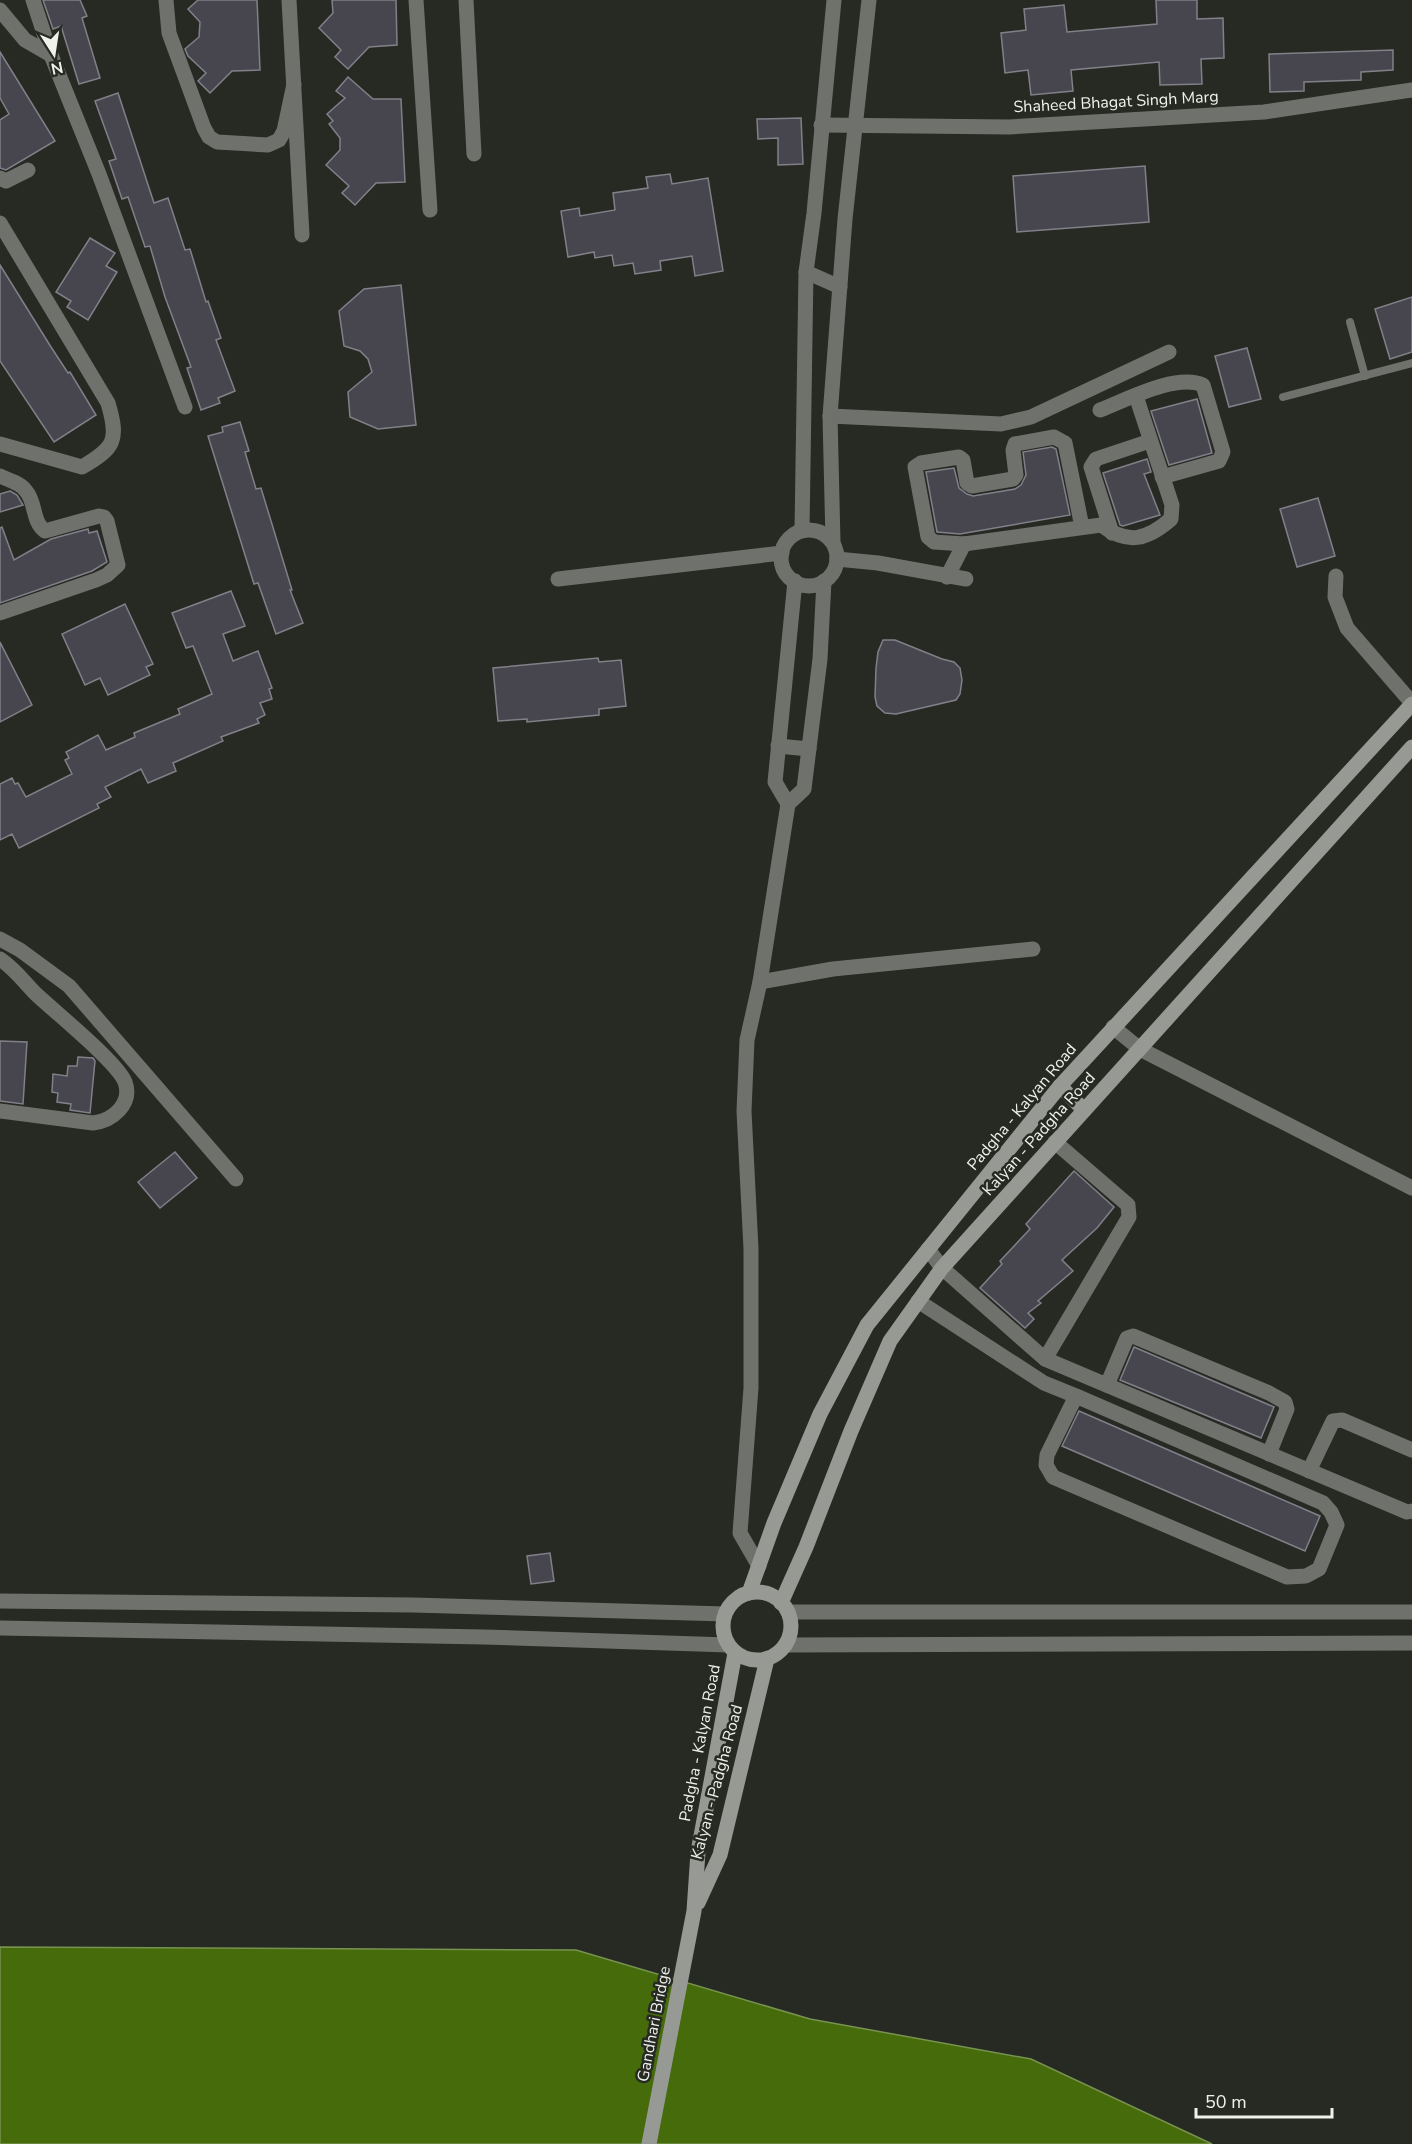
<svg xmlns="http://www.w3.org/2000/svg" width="1412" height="2144" font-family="'Nunito Sans',sans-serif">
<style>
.water{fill:#456b0b;stroke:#78934f;stroke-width:1.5}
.building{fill:#47464e;stroke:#818089;stroke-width:1.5}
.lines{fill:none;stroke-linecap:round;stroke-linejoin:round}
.service{stroke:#6f716d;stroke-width:8}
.minor{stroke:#6f716d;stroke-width:15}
.tertiary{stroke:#6f716d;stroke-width:15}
.secondary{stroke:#979a94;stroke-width:15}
.labels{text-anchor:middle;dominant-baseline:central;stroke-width:5;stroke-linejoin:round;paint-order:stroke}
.street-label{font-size:16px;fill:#eff1ed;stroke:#262a23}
</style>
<rect width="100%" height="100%" fill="#262a23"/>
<path class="water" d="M0,1947L576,1950L810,2019L1031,2059L1212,2144H0Z"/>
<g class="building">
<path d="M43,0H80L87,16L82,18L100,78L79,84L61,26L53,29Z"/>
<path d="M198,0H257L260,70L232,71L210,93L198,81L206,73L188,56L185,49L199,37L200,22L188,9Z"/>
<path d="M332,0H396L397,45L369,47L348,69L335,57L341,50L319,28L333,13Z"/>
<path d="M1156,0H1197V19L1223,18L1224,58L1201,59L1202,84L1160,85L1159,62L1071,70L1073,91L1031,95L1028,70L1005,73L1001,33L1026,30L1024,9L1064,5L1067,32L1157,24Z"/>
<path d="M1393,50V70L1361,72V80L1304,82V91L1270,92L1269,54Z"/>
<path d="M0,52L55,141L6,170L0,168V120L9,114L0,98Z"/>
<path d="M348,77L373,99H401L405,182L376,183L355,205L342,193L349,186L326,165L340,150V138L329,124L333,121L327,114L345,98L336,91Z"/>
<path d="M118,93L154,203L168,198L185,250L190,249L206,302L208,301L221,338L216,340L235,391L218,398L220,403L201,410L187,368L191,367L165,297L150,246L145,247L128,197L122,199L109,161L116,159L95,101Z"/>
<path d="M801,118L803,164L778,165V138L758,139L757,119Z"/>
<path d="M1145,166L1149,222L1017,232L1013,176Z"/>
<path d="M670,174L672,184L708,178L723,271L695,276L692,256L660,261L661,270L635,274L633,263L614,266L612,255L595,258L594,252L568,257L561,211L579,208L580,216L615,210L613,193L648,188L646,177Z"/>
<path d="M90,238L115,253L106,266L117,272L88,320L67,307L71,301L56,292Z"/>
<path d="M0,265L51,347L68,373L70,372L96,415L54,442L0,361Z"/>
<path d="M401,285L416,425L378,429L350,417L348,392L372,372L368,359L360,351L344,346L339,311L364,289Z"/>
<path d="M1412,297V352L1390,359L1375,309Z"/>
<path d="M1247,348L1261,399L1229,407L1215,356Z"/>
<path d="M1197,399L1212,453L1169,465L1151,411Z"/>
<path d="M240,422L249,451L245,452L256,489L261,488L292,590H290L303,623L276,634L258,583L254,584L208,436L223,432L222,427Z"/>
<path d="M1052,447L1056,449L1070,515L960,534L937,532L926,472L954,468L959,488L967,494L973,496L1015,489L1021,485L1026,475L1023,452Z"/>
<path d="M1147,459L1151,472L1144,474L1160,515L1123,526L1120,525L1103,473Z"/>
<path d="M10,491L17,495L23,505L0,512V494Z"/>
<path d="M1318,498L1335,556L1297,567L1280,509Z"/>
<path d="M2,527L14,560L51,539L88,529L89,533L97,531L107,562L92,571L0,603V528Z"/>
<path d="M231,591L245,626L223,634L233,661L258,651L272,688L269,689L272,699L260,703L265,715L257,719L259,723L221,737L223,741L173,763L176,771L148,783L141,769L105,787L111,797L97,804L99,808L19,848L12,834L0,840V784L12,778L15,784L18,783L26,797L72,774L65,760L69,758L66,752L98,735L106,750L135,737L134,733L180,714L178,709L212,694L193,646L186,648L172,613Z"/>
<path d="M125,604L153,664L146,667L150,675L108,695L100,678L85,685L62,634Z"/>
<path d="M883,640H895L942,659L954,662L960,668L962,680L960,694L956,700L896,714L885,713L877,706L875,697L876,668L878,652Z"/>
<path d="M0,642L32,705L0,722Z"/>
<path d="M598,658L599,662L621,660L626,706L599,709V715L527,722V719L498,721L493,668Z"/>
<path d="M0,1041L27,1042L23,1104L0,1101Z"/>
<path d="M78,1057L93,1058L95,1061L90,1113L70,1110L71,1104L57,1102L58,1093L52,1092L53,1074L67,1076L68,1066H77Z"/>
<path d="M175,1152L197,1178L160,1208L138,1182Z"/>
<path d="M1074,1171L1114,1207L1097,1228L1062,1260L1073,1271L1038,1301L1041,1303L1028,1313L1034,1319L1025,1328L980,1288L1002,1264L1000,1261L1030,1229L1026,1224Z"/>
<path d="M1134,1347L1274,1407L1261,1438L1120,1380Z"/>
<path d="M1079,1411L1320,1516L1305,1551L1062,1446Z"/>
<path d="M550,1553L554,1581L531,1584L527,1556Z"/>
</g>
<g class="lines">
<g class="service">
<path d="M1350,322L1365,376"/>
<path d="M1283,397L1412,363"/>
</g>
<g class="minor">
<path d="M33,0L51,55L99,174L185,407"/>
<path d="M166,0L169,33L204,128L209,137L217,142L268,145L279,140L284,131L294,84"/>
<path d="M289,0L302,235"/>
<path d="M416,0L430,210"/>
<path d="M466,0L474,154"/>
<path d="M0,10L25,40L51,55"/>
<path d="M821,125L1009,127L1264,112L1412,90"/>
<path d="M0,178L6,181L28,170"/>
<path d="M0,223L108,403C119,440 115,448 82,467L0,444"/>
<path d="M1100,410C1126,400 1176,373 1203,385L1223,452L1219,461L1162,477"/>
<path d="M830,416L1001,424L1031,417L1169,352"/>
<path d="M0,476C8,480 21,483 26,491C36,502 32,522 45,531L99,516L104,517L107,521L118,565L107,575L96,580L0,613"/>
<path d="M1112,533L1091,467L1096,459L1150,441"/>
<path d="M964,544L934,542L928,537L915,467L921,463L959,457L963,460L967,483L972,486L1013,479L1016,475L1013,450L1015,444L1054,437L1065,443L1082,527"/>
<path d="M837,559L878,563L966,579"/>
<path d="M1336,576L1335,597L1347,628L1412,703"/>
<path d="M947,577L964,544L1101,525C1128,545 1147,540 1171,519L1172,505L1136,396"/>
<path d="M558,579L782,553"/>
<path d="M0,939L20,950L69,986L236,1179"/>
<path d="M0,959C15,969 24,982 36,994C55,1012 117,1062 125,1082C133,1104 112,1121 93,1123L0,1111"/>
<path d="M760,982L833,969L1033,949"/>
<path d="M1113,1027L1140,1049L1412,1188"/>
<path d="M928,1249L942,1268L1045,1359L1407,1512L1412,1511"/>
<path d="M918,1301L1044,1383L1076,1396L1323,1503L1331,1512L1337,1525L1319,1569L1306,1576L1287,1577L1053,1477L1046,1465L1047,1455L1076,1396"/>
<path d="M1045,1359L1129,1217L1128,1205L1055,1142"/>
<path d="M1107,1385L1127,1338L1133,1336L1269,1393L1285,1402L1287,1409L1269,1454"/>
<path d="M1309,1471L1333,1421L1342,1420L1412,1450"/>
</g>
<g class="tertiary">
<path d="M806,272L840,287"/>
<path d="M802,530L806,272L814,213L834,0"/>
<circle cx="809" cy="558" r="28"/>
<path d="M833,542L830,416L845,219L869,0"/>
<path d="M778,746L809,749"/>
<path d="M788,804L804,789L820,659L824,581"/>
<path d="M759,1566L740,1533L751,1388V1249L744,1111L747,1040L760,982L788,804L775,782L795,581"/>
<path d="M0,1601L413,1605L725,1614"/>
<path d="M788,1612H1412"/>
<path d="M0,1628L484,1637L728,1645"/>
<path d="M785,1645L1412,1643"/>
</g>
<g class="secondary">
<path d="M1060,1086L1084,1110"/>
<circle cx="757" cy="1626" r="34"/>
<path d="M749,1593L774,1523L820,1414L867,1325L1060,1086L1412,704"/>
<path d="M781,1603L806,1547L851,1431L890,1341L942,1268L1412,747"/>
<path d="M698,1903L720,1855L767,1659"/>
<path d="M649,2144L694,1911L698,1852L735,1653"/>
</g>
</g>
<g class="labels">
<g class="street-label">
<text transform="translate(1116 102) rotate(-3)">Shaheed Bhagat Singh Marg</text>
<text transform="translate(1022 1107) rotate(-50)">Padgha - Kalyan Road</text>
<text transform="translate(1039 1134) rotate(-48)">Kalyan - Padgha Road</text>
<text transform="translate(700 1743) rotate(-79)">Padgha - Kalyan Road</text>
<text transform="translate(717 1782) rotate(-75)">Kalyan - Padgha Road</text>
<text transform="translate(654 2024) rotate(-79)">Gandhari Bridge</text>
</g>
</g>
<g transform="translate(54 54) rotate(168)" stroke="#262a23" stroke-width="4.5" paint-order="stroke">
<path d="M0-4.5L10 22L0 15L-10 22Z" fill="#eff1ed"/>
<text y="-9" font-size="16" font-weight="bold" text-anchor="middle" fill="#eff1ed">N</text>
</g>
<path d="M1196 2108v9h136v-9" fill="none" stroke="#eff1ed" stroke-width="3"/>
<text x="1205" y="2108" font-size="18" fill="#eff1ed" stroke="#262a23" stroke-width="4.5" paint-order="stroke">50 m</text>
</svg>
